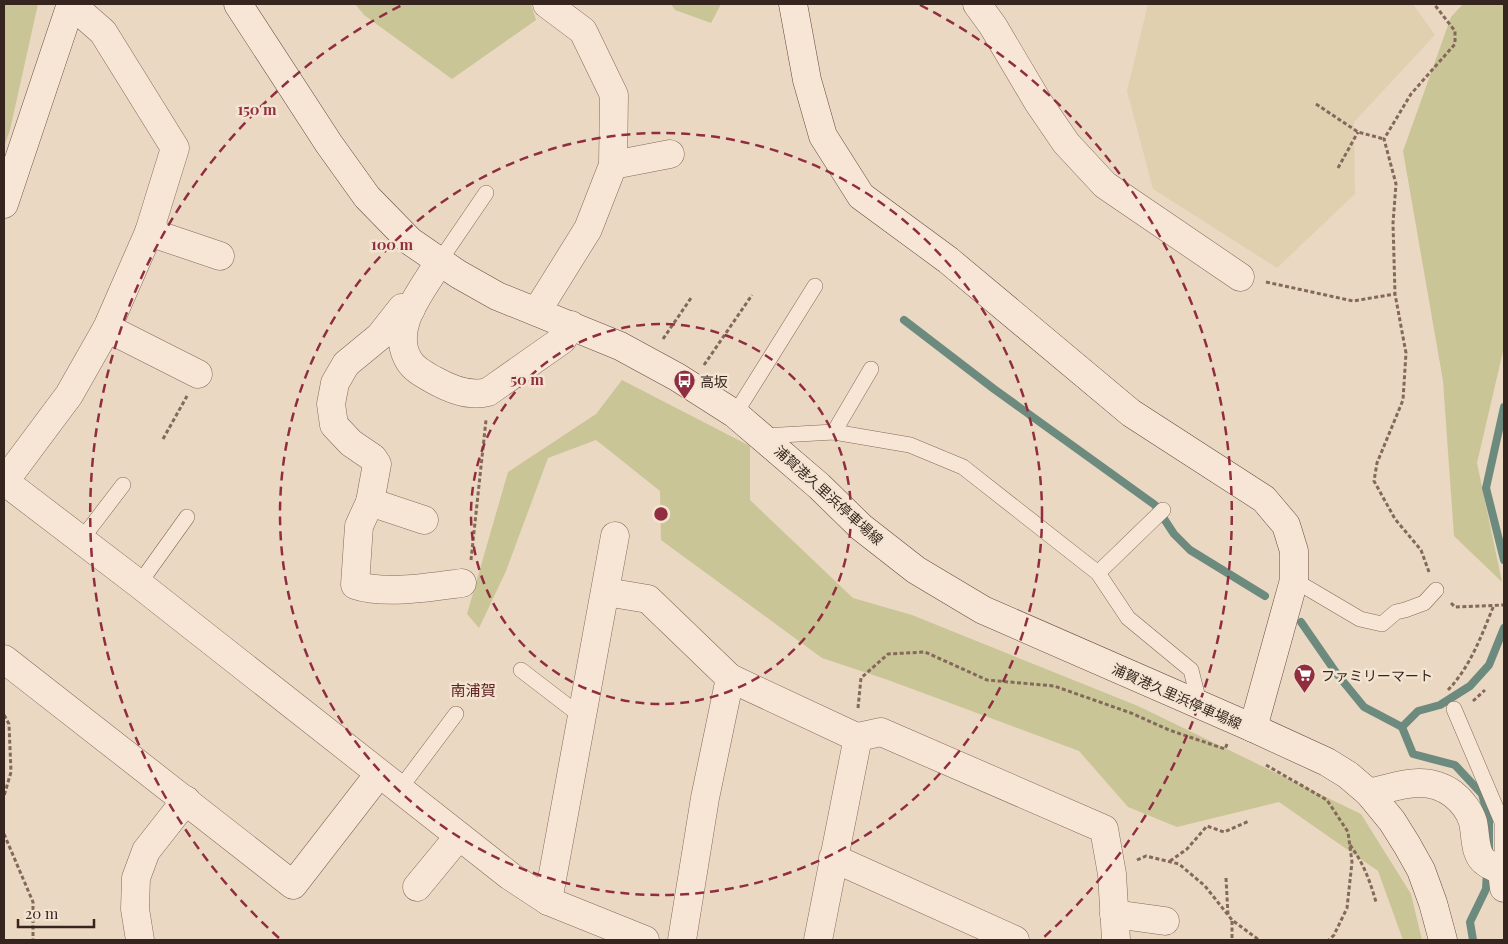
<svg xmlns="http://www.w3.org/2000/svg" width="1508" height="944" font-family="'Playfair Display','Noto Sans JP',serif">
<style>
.farmland{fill:#e0d0b0}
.green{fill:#c9c597}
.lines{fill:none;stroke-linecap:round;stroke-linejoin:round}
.stream{stroke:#6c8b7e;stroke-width:8}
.lane-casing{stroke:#84695a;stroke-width:16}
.street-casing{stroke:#84695a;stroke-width:29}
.secondary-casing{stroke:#664b3e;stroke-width:29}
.path{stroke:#84695a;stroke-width:3;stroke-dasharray:4 2.5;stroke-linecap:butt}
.lane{stroke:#f7e6d5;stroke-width:15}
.street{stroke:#f7e6d5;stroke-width:28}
.secondary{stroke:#f7e6d5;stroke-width:28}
.ring{fill:none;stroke:#902e40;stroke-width:2.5;stroke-dasharray:9 6}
.labels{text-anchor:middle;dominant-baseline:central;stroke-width:5;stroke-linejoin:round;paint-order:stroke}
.poi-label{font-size:14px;fill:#35251e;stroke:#f3e3d1;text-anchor:start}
.street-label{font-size:14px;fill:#35251e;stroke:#f3e3d1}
.neighbourhood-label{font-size:15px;fill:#5f2120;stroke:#f3e3d1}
.centre{fill:#902e40;stroke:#f3e3d1;stroke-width:2.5}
.ring-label{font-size:15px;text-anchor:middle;font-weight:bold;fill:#902e40;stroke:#f3e3d1;stroke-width:5;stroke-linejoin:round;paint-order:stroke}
</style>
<rect width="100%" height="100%" fill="#ebd8c2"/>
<path class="farmland" d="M1148,4H1413L1435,35L1354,122L1355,194L1277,268L1153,189L1127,91Z"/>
<g class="green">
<path d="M4,4H38L10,130L4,147Z"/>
<path d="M355,4H531L536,20L452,79L364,15Z"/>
<path d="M671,4H721L711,23L675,10Z"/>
<path d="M1463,4H1504V347L1477,463L1502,582L1454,536L1443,381L1403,151L1451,17Z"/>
<path d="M622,380L750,446V500L853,598L912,615L1138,706L1361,814L1411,894L1422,940H1403L1378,871L1279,802L1177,827L1128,807L1079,751L888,680L822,658L661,540L660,491L596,440L548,458L506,571L479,628L467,614L508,472L596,414Z"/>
</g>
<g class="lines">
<g class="stream">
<path d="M904,320L994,389L1155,505L1174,534L1190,550L1265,596"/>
<path d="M1504,407L1486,488L1504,560"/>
<path d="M1301,622L1337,674L1364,707L1402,727"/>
<path d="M1489,852V820L1482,794L1455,765L1413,754L1402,727L1418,711L1440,705L1470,686L1489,665L1504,628"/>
<path d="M1473,940L1470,922L1486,889L1487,871"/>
</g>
<defs>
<g id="lane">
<path d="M439,262L486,193"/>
<path d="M735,414L815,286"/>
<path d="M834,432L871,369"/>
<path d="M763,436L834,432L910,445L963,467L1098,573L1128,618L1191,670L1200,706"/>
<path d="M81,540L123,485"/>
<path d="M1098,573L1163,510"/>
<path d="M1294,580L1360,619L1382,624L1396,612L1405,610L1424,603L1436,590"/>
<path d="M139,584L187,517"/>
<path d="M521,670L581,716"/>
<path d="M1454,709L1502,822V871"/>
<path d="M399,790L456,714"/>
</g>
<g id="street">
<path d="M977,4L993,26L1038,102L1066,143L1105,185L1240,277"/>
<path d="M613,165L670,154"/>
<path d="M149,232L220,256"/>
<path d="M439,262C423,290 390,326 408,359C413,369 425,375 434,380C450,389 470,397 488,392L562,340L571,325"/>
<path d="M411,309L402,308L380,336L346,364L335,383L331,404L334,425L351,443L373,458L377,464L370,502L359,526L355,585C384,595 432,587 462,583"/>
<path d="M537,311L588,229L613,165L614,95L583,31L547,4"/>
<path d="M107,328L198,374"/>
<path d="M4,481L139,584L510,876L548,901L645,940"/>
<path d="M4,482L69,395L107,328L149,232L175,148L103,32L71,4"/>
<path d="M370,502L424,520"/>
<path d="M606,592L648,599L730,678L854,736L858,737L881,732L1104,829L1112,874L1116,940"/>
<path d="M4,659L293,885L379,774"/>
<path d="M1369,793C1399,786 1426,774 1453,794C1462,801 1470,812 1473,822C1476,835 1474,854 1485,862C1490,866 1497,868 1502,871L1504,888"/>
<path d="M833,858L1015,940"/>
<path d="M417,887L459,836"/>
<path d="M548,901L615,536"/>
<path d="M1114,914L1165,921"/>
<path d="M140,940L135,909L136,878L146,851L186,800"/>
<path d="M682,940L705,798L730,678"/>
<path d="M818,940L858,737"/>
</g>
<g id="secondary">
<path d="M238,4L329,144L367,197L410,241L458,274L497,296L620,346L677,377L735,414L819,486L861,527L916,570L983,610L1253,728L1327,762L1348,775L1369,793L1392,821L1407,845L1421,870L1433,903L1443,940"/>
<path d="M793,4L807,80L823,136L861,196L948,260L1131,413L1264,499L1286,525L1294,551V580L1253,728"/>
<path d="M4,204L71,4"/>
</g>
</defs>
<use href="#lane" class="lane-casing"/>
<use href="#street" class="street-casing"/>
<use href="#secondary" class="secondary-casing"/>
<g class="path">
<path d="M1316,104L1358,132L1384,139"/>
<path d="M1338,168L1358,132"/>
<path d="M1266,282L1353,301L1395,294"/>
<path d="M663,339L691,298"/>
<path d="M704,365L752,295"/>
<path d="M163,439L187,396"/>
<path d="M471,560L486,420"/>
<path d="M1429,572L1421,550L1395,519L1374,481L1377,463L1403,400L1406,353L1395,294L1393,223L1396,184L1384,139L1411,94L1455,44V31L1434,4"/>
<path d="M1451,603L1455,607L1504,605"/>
<path d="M1448,690C1471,666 1482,634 1494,605"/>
<path d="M1473,701L1485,690"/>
<path d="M858,708L861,678L888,654L925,652L987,680L1054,686L1131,713L1169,730L1225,749L1227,744"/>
<path d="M4,715L9,724L11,772L4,796"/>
<path d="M1266,765L1327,800L1348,832L1352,862L1347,908L1334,935L1329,940"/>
<path d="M4,834L33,902V940"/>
<path d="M1350,845C1363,862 1370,881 1376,902"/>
<path d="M1137,860L1146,856L1179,864L1205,886L1232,920L1259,940"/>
<path d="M1170,861L1187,849L1207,826L1224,832L1249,821"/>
<path d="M1226,878L1228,915"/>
<path d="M1232,921V940"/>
</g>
<use href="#lane" class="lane"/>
<use href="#street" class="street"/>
<use href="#secondary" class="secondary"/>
</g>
<g class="ring">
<circle cx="661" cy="514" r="190"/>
<circle cx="661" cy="514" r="381"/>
<path d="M279 938A571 571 0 0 1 402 5M920 5A571 571 0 0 1 1043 938"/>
</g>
<defs>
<symbol id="bus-pin" viewBox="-11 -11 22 30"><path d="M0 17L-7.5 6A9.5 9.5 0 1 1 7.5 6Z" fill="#902e40" stroke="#f3e3d1"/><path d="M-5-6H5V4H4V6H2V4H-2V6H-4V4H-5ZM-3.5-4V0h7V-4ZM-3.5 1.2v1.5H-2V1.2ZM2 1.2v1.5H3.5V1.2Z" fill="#fff"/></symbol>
<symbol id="supermarket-pin" viewBox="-11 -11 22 30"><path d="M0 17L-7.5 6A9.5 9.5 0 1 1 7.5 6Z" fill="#902e40" stroke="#f3e3d1"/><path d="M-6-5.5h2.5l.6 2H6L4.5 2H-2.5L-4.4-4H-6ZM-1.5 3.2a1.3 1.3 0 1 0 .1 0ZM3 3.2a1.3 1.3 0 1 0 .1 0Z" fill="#fff"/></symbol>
</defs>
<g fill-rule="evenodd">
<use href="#bus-pin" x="672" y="368" width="25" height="34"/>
<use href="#supermarket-pin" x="1292" y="662" width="25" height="34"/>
</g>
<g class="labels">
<g class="poi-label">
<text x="700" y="381">高坂</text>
<text x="1321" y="675">ファミリーマート</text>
</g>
<g class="street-label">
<text transform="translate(829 495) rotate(42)">浦賀港久里浜停車場線</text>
<text transform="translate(1177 696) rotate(24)">浦賀港久里浜停車場線</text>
</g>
<g class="neighbourhood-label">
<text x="473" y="690">南浦賀</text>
</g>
</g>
<circle cx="661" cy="514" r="8" class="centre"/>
<g class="ring-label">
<text x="257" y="115">150 m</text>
<text x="392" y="250">100 m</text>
<text x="527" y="385">50 m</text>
</g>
<rect width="1508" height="944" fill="none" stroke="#35251e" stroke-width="10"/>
<path d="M18 919v8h76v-8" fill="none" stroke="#35251e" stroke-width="2.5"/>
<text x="25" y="919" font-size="15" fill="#35251e" stroke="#f3e3d1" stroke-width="4" paint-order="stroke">20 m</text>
</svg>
